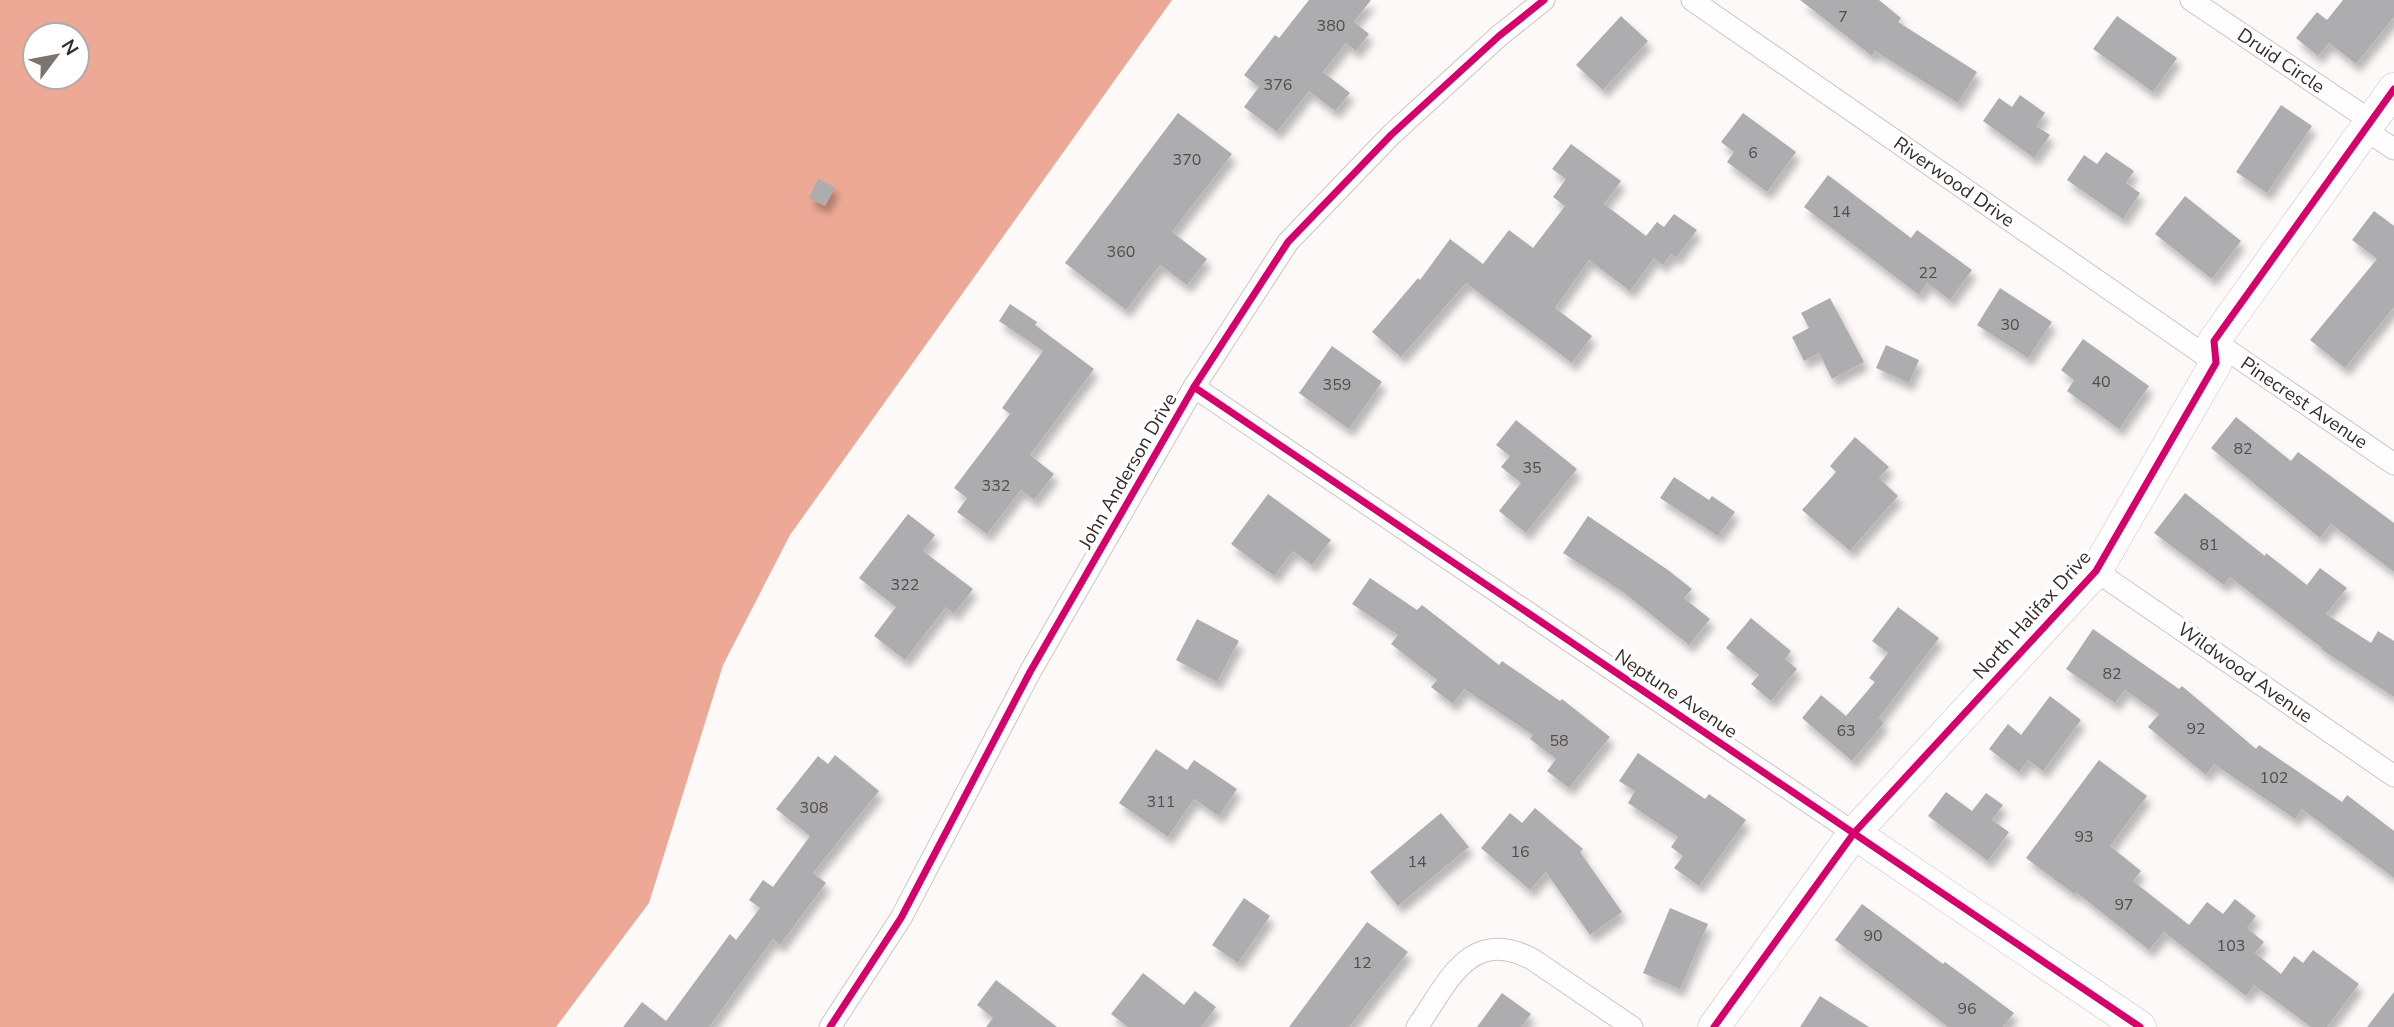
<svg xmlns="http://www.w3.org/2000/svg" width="2394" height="1027" font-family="'Nunito Sans',sans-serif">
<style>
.water{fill:#eda995;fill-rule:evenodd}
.building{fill:#adadb0;filter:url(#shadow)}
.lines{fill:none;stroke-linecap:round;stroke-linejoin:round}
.street-casing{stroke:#cbc5c3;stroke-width:23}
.secondary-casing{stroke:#cbc5c3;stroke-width:33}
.street{stroke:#fffefe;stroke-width:21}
.secondary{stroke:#fffefe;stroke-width:32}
.cycleway-casing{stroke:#fff;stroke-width:11}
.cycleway{stroke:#d6006c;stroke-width:7}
.labels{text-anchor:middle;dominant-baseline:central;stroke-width:7;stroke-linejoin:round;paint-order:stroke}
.number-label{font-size:16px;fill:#544c4b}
.street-label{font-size:19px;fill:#362c29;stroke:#fff}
</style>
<defs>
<filter id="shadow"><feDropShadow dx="4.5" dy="8" stdDeviation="3.5" flood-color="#0004"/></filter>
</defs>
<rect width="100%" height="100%" fill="#fcf9f8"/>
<path class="water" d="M0,0H1172L790,535L723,665L649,903L556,1027H0ZM35,35H77V77H35Z"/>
<g class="building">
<path d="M1309,0H1371L1354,22L1369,34L1356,51L1346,43L1323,72L1350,93L1335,111L1309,91L1277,132L1244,107L1259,87L1244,75L1275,35L1279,38Z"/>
<path d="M1800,0H1879L1901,18L1898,22L1977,72L1958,103L1875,51L1872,56Z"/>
<path d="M2343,0H2394V17L2356,64L2329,43L2318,56L2296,38L2317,12L2327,20Z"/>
<path d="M1621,16L1648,41L1603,90L1576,65Z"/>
<path d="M2117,16L2177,58L2153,92L2093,49Z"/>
<path d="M2020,95L2045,113L2036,126L2050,135L2034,158L1983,121L1999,98L2012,107Z"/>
<path d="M2281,105L2312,126L2267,193L2236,172Z"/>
<path d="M1178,113L1232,154L1172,232L1207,259L1187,285L1160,265L1126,310L1065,263Z"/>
<path d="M1743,113L1796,152L1767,192L1727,162L1734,152L1721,142Z"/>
<path d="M1571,144L1621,181L1604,204L1646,236L1657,222L1664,227L1674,214L1697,230L1676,258L1671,254L1663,265L1654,258L1630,291L1589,260L1555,308L1592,336L1572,363L1466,283L1401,357L1372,332L1418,278L1420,280L1450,239L1483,264L1509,230L1533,248L1565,206L1553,197L1566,179L1552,169Z"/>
<path d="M2106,152L2134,171L2126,183L2140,193L2123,219L2067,180L2084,155L2097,164Z"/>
<path d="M1828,175L1911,238L1917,230L1972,270L1950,300L1927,283L1919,295L1804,207Z"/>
<path d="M818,179L835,187L825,206L809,198Z"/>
<path d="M2185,196L2241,241L2212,279L2155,234Z"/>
<path d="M2374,211L2394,226V307L2345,368L2310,340L2377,259L2352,240Z"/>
<path d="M2000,288L2052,322L2028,358L1977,325Z"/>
<path d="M1830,298L1864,362L1832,379L1819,353L1804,361L1792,337L1809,328L1801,313Z"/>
<path d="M1010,304L1037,322L1035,325L1094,369L1030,455L1054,474L1034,500L1021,490L987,534L957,512L967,498L954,488L1010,414L1002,408L1043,351L999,321Z"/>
<path d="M2083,339L2149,386L2119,429L2067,391L2074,380L2061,370Z"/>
<path d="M1886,345L1919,360L1909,383L1876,368Z"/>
<path d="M1332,346L1382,382L1349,429L1299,393Z"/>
<path d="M2236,417L2291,461L2298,452L2394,523V572L2331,524L2320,538L2211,448Z"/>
<path d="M1516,420L1577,469L1526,533L1499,511L1521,483L1501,467L1510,456L1496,445Z"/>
<path d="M1855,437L1889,467L1879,478L1898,496L1850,551L1802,510L1836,472L1830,466Z"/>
<path d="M1674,477L1709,500L1712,496L1735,512L1718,536L1660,498Z"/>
<path d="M2185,493L2265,556L2266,553L2307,585L2320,568L2347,588L2326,614L2371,643L2378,631L2394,641V697L2321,649L2322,648L2230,577L2224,585L2154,533Z"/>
<path d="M1268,494L1331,540L1312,565L1293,551L1274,576L1231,544Z"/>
<path d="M908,514L935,535L923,551L973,589L954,614L946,607L905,660L874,636L896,607L859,578Z"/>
<path d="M1588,516L1668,570L1692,589L1684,598L1710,619L1689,645L1623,592L1563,553Z"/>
<path d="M1370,578L1417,610L1422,605L1499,665L1502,661L1560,701L1562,699L1610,737L1569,788L1547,771L1556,759L1530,739L1533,735L1464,689L1453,704L1431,687L1437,680L1391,644L1398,635L1352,604Z"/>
<path d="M1898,607L1939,638L1879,718L1884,723L1852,761L1802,718L1821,695L1846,716L1875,682L1869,678L1888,653L1872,641Z"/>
<path d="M1751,618L1791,651L1785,659L1797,669L1771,701L1751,684L1759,675L1726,648Z"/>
<path d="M1197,619L1239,641L1217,682L1176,660Z"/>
<path d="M2093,629L2179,689L2182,686L2256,749L2259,745L2342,802L2347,795L2394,831V878L2302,809L2295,819L2214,764L2206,775L2148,727L2159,714L2125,690L2115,703L2066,669Z"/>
<path d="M2050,696L2081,720L2043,771L2028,760L2019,772L1989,749L2008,724L2021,735Z"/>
<path d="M1156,749L1187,770L1194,760L1237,789L1219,816L1194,799L1168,837L1119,803Z"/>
<path d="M1638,753L1705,799L1709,794L1746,820L1699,886L1674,868L1683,856L1671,847L1678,837L1628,803L1635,791L1619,781Z"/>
<path d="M835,755L879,791L813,873L826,883L780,945L773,939L709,1027H623L642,1002L666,1021L730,934L736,940L760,908L749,900L763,880L773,887L810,836L776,809L818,756L828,764Z"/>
<path d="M2099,760L2147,796L2110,846L2141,871L2133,881L2189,925L2207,902L2223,914L2235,899L2256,916L2247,928L2264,942L2255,953L2281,974L2294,956L2303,963L2313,950L2359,984L2327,1027H2311L2254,985L2246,996L2164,932L2149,950L2076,892L2074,894L2026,858Z"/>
<path d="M1946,792L1972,811L1986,793L2003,805L1992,820L2009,832L1988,861L1928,816Z"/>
<path d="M1535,808L1583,849L1580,852L1622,912L1590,935L1546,872L1530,890L1481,848L1510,813L1522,823Z"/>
<path d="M1441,813L1469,847L1398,906L1370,872Z"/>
<path d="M1244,898L1270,916L1238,963L1212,945Z"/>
<path d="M1862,904L1943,964L1945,962L2014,1013L2003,1027H1948L1835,940Z"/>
<path d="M1670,908L1708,924L1680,989L1643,973Z"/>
<path d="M1367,922L1408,952L1349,1027H1289Z"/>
<path d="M1143,973L1184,1005L1195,991L1216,1007L1201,1027H1128L1111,1014Z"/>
<path d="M996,980L1057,1027H986L993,1018L977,1005Z"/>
<path d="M2394,992V1027H2367Z"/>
<path d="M1502,993L1531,1014L1521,1027H1477Z"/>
<path d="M1820,996L1869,1027H1800Z"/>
</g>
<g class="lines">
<defs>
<g id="street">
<path d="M1692,0L2216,363"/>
<path d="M2191,0L2371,121"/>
<path d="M2365,130L2394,149"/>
<path d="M2214,341L2394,464"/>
<path d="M1194,387L1854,833"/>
<path d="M2096,571L2394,776"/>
<path d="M830,1027L901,918L1030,672L1194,387L1288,242L1391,135L1499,36L1544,0"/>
<path d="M1417,1027C1448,983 1469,926 1532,959L1632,1027"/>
</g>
<g id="secondary">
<path d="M1854,833L2140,1027"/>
<path d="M1714,1027L1854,833L2096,571L2216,363L2214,341L2394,89"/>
</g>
</defs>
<use href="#street" class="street-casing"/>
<use href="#secondary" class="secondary-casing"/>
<use href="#street" class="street"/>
<use href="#secondary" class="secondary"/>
<defs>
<g id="cycleway">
<path d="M1194,387L2140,1027"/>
<path d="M830,1027L901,918L1030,672L1194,387L1288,242L1391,135L1499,36L1544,0"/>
<path d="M1714,1027L1854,833L2096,571L2216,363L2214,341L2394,89"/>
</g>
</defs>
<use href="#cycleway" class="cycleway-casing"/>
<use href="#cycleway" class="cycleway"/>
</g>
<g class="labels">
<g class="number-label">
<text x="1843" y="17">7</text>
<text x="1331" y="26">380</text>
<text x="1278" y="85">376</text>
<text x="1753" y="153">6</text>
<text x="1187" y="160">370</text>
<text x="1841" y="212">14</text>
<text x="1121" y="252">360</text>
<text x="1928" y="273">22</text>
<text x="2010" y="325">30</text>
<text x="2101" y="382">40</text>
<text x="1337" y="385">359</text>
<text x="2243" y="449">82</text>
<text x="1532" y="468">35</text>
<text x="996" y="486">332</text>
<text x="2209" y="545">81</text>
<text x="905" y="585">322</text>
<text x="2112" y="674">82</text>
<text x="2196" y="729">92</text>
<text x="1846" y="731">63</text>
<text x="1559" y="741">58</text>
<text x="2274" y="778">102</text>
<text x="1161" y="802">311</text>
<text x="814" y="808">308</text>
<text x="2084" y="837">93</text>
<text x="1520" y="852">16</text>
<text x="1417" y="862">14</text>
<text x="2124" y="905">97</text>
<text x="1873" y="936">90</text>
<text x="2231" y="946">103</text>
<text x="1362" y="963">12</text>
<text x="1967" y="1009">96</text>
</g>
<g class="street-label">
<text transform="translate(2281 61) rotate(34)">Druid Circle</text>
<text transform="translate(1954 182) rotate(35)">Riverwood Drive</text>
<text transform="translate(2304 403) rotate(34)">Pinecrest Avenue</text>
<text transform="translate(1128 471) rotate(-60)">John Anderson Drive</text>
<text transform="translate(2032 615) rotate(-48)">North Halifax Drive</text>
<text transform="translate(2245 673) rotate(35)">Wildwood Avenue</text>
<text transform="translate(1676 694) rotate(34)">Neptune Avenue</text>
</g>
</g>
<g transform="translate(56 56) rotate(58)"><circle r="33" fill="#ffffff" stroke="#afaba9" stroke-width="2"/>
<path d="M0-5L12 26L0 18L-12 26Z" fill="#7b7471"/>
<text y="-10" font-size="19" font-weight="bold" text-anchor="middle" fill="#362c29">N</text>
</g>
</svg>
